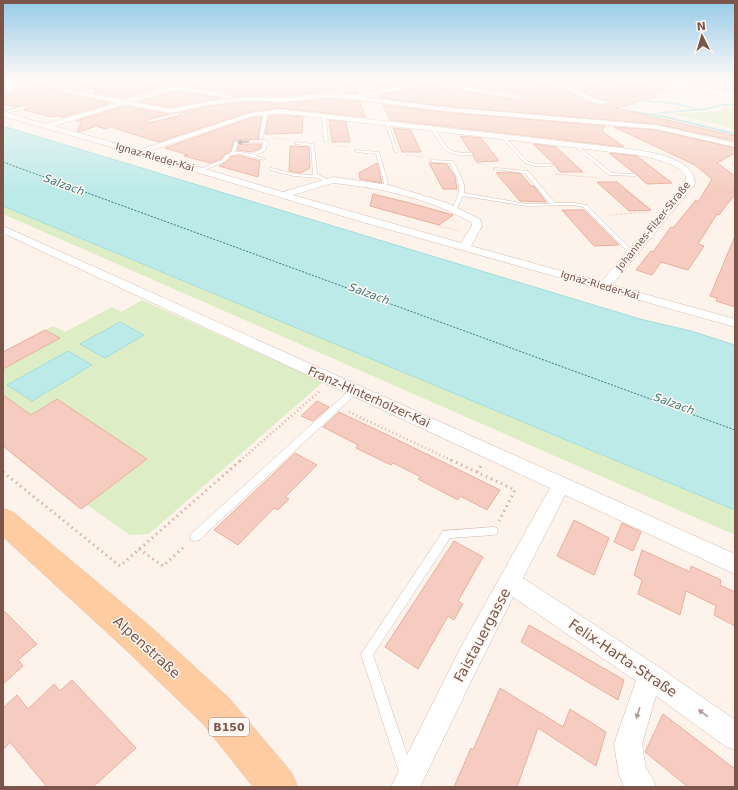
<svg xmlns="http://www.w3.org/2000/svg" width="738" height="790" font-family="'DejaVu Sans',sans-serif">
<style>
.green{fill:#ddeec7}
.water{fill:#bceae9;stroke:#a2dddc}
.lines{fill:none;stroke-linecap:round;stroke-linejoin:round}
.stream{fill:#a2dddc;fill-rule:evenodd}
.ferry{stroke:#397a7a;stroke-width:1;stroke-dasharray:2 1.5;stroke-linecap:butt}
.building{fill:#f6ccc0;stroke:#eaaf9f}
.service-casing{stroke:#d4bbb1;stroke-width:1}
.minor-casing{stroke:#d4bbb1;stroke-width:1}
.secondary-casing{stroke:#dabcb0;stroke-width:1}
.primary-casing{stroke:#dacfcc;stroke-width:1}
.path-far3{stroke:#dcafa2;stroke-width:1;stroke-dasharray:0.5 1;stroke-linecap:butt}
.path-far2{stroke:#dcafa2;stroke-width:1.5;stroke-dasharray:0.5 2;stroke-linecap:butt}
.path-far1{stroke:#dcafa2;stroke-width:2.5;stroke-dasharray:1 3;stroke-linecap:butt}
.path{stroke:#dcafa2;stroke-width:3;stroke-dasharray:1.5 4;stroke-linecap:butt}
.service{fill:#fff;fill-rule:evenodd}
.minor{fill:#fff;fill-rule:evenodd}
.secondary{fill:#fff;fill-rule:evenodd}
.primary{fill:#ffcca1;fill-rule:evenodd}
.oneway{fill:#b09892}
.labels{text-anchor:middle;dominant-baseline:central;stroke-width:3;stroke-linejoin:round;paint-order:stroke}
.far-street-label{font-size:10px;fill:#7c544a;stroke:#fff8f3}
.far-water-label{font-size:11px;font-style:italic;fill:#397a7a;stroke:#fff8f3}
.shield{fill:#fff8f3;stroke:#a3857d;stroke-width:1}
.shield-label{font-size:11px;font-weight:bold;fill:#7c544a}
.street-label{font-size:12px;fill:#7c544a;stroke:#fff8f3}
.near-street-label{font-size:14px;fill:#7c544a;stroke:#fff8f3}
</style>
<rect width="100%" height="100%" fill="#fef3eb"/>
<g class="green">
<path d="M660,81H691C697,87 713,85 720,83C723,82 730,84 733,85L731,87L735,92Z"/>
<path d="M735,106V130L715,123L671,114L719,111L725,107Z"/>
<path d="M3,206L735,510V535L3,214Z"/>
<path d="M142,300L323,382L149,534L130,535L87,505L81,509L3,446V352L53,326L65,332L112,307L121,312Z"/>
</g>
<g class="water">
<path d="M3,126L640,319L691,331L735,345V510L3,206Z"/>
<path d="M120,322L144,335L105,358L80,344Z"/>
<path d="M68,351L92,365L32,401L7,385Z"/>
</g>
<g class="lines">
<g class="stream">
<path d="M376,81H378L381,87L403,93L402,94L379,87Z"/>
<path d="M581,81H583L612,92H610Z"/>
<path d="M636,100L637,99L678,103L697,109L707,108L721,104H735V106H721L707,110L654,114L653,113L693,109L678,105Z"/>
<path d="M628,110L666,116L735,133V135L666,118L627,111Z"/>
</g>
<path class="ferry" d="M3,162L735,430"/>
</g>
<g class="building">
<path d="M103,81H137L138,82L162,87L125,98L94,93L96,92L95,88L83,91L72,89Z"/>
<path d="M156,81H339L336,85V92H326L286,96H246L233,97V95L229,93L183,85L180,83Z"/>
<path d="M348,81H354L358,93H346V86Z"/>
<path d="M374,81H415L377,89Z"/>
<path d="M440,81H536L542,85L566,90L597,105H604L609,103V101L594,97L568,84L552,81H577L604,90L625,84L667,92H656L655,94L656,97L616,108L735,136V141L656,124L443,106L381,98L380,95L425,86L519,100L523,97L519,94Z"/>
<path d="M36,86L62,90L64,93L111,103L63,117L58,116L51,117L24,110L27,109L26,105L14,107L3,104V95Z"/>
<path d="M176,91L221,98L171,107L139,102Z"/>
<path d="M326,99L360,101L365,117L279,108L250,112L158,142L111,127L105,129L96,126L79,132L77,131L81,122L76,121L125,106L168,114L146,120L149,123L179,116L180,113L209,106L246,102L286,103Z"/>
<path d="M383,105L443,112L605,126L602,131L624,147L390,120Z"/>
<path d="M279,115L303,117L302,133L265,134L269,116Z"/>
<path d="M253,117H262L258,137L259,139L234,140L230,152L225,154L221,159L210,163L184,156L188,155L165,148Z"/>
<path d="M329,120L346,122L350,142H332Z"/>
<path d="M614,127L656,130L735,148V153L717,163L735,176V194L719,215L717,214L698,244L704,246L688,270L661,262L652,275L636,270L651,251L653,252L671,227L673,228L696,200L698,202L712,179L695,165Z"/>
<path d="M393,128L411,130L421,152H402Z"/>
<path d="M460,136L481,138L499,161L477,162L473,156L474,153L470,151Z"/>
<path d="M239,144H261V148L251,152L237,150Z"/>
<path d="M533,144L556,147L583,172H560L554,164Z"/>
<path d="M290,146L309,147L310,168L301,173L289,171Z"/>
<path d="M609,153L637,156L672,183L647,184L638,176V174L633,172Z"/>
<path d="M232,156H241L260,161L258,177L219,166L225,163Z"/>
<path d="M377,163L382,183L360,179L359,173Z"/>
<path d="M429,163L447,164L455,177L457,189H443Z"/>
<path d="M507,172L521,174L531,186H534L546,202L520,201L496,173Z"/>
<path d="M597,182H617L651,210L629,211Z"/>
<path d="M373,194L410,203L453,215L439,225L370,206Z"/>
<path d="M562,210H584L619,245L594,246Z"/>
<path d="M735,236V307L716,301L717,298L710,296Z"/>
<path d="M45,330L60,338L3,369V352Z"/>
<path d="M3,395L31,415L57,399L147,459L81,509L3,446Z"/>
<path d="M317,401L329,407L313,421L301,416Z"/>
<path d="M339,412L396,439L500,490L487,510L460,496L458,500L418,479L421,477L393,463L391,465L356,448L358,445L323,427Z"/>
<path d="M295,453L317,465L285,497L289,499L278,510L274,508L238,545L214,530Z"/>
<path d="M574,520L609,538L594,575L557,556Z"/>
<path d="M622,523L641,532L633,551L614,542Z"/>
<path d="M454,541L483,557L458,601L463,604L454,620L448,616L418,669L385,647Z"/>
<path d="M642,550L690,572L691,566L721,580L720,585L735,592V626L714,615L716,606L686,591L680,615L638,594L642,580L634,575Z"/>
<path d="M3,610L37,644L18,660L23,666L3,684Z"/>
<path d="M529,625L624,680L618,700L521,642Z"/>
<path d="M72,680L136,748L93,787H47L10,742L3,750V708L17,695L28,709L54,684L60,691Z"/>
<path d="M500,688L563,727L570,709L606,732L596,766L538,728L517,787H454L471,748L473,750Z"/>
<path d="M663,714L735,769V787H688L645,752Z"/>
</g>
<g class="lines">
<defs>
<g id="service">
<path d="M616,81H619L689,95L687,96L675,93L670,96H657L656,94H669L672,92Z"/>
<path d="M94,89L95,91L78,95L76,94Z"/>
<path d="M25,106L26,108L3,114V112Z"/>
<path d="M266,111L268,112L263,137L261,138L259,137L264,112Z"/>
<path d="M178,113L179,115L149,122L147,121Z"/>
<path d="M324,115L326,116L328,141L326,142L324,141L322,116Z"/>
<path d="M385,122L388,123L398,153L395,152Z"/>
<path d="M432,127H434C447,148 445,153 471,153L473,154L471,155C453,155 446,155 437,138C435,135 432,131 432,127Z"/>
<path d="M501,135H503L527,161L534,164H551L553,165L551,166H534L525,163L501,137Z"/>
<path d="M265,140L267,141L266,150L255,156L264,158V160L241,154L232,155L228,157L224,162L202,171L198,170L222,160L226,155L231,153L235,141ZM263,142L262,149L251,154L241,152H235L238,143Z"/>
<path d="M296,142L314,144L317,174L329,180V182H325L318,178L294,176L270,170V168H272L294,174L313,175L311,146L295,144Z"/>
<path d="M574,143L612,173L635,174L637,175L635,176L609,175L573,145Z"/>
<path d="M355,150L379,152L388,183L384,189L380,188L384,183L376,154L356,152Z"/>
<path d="M431,160L453,161C458,171 466,182 464,193L527,204H550L525,173L493,169L495,168L528,171L555,203H574L587,205L635,253L630,254L583,207L574,205L527,206L463,196L456,210H452V209C463,187 460,185 450,163L432,162Z"/>
<path d="M355,387L359,390L358,392L199,540L195,541L191,540L190,537L191,534L352,388Z"/>
<path d="M493,527L497,528L498,531L497,534L493,535L450,538L373,655L413,772L411,777L406,779L401,777L399,772L361,654L443,531Z"/>
</g>
<g id="minor">
<path d="M138,81H149L176,85L179,84L182,86L229,94L232,96L229,98L176,89L133,102L171,109L209,101L246,97L286,98L326,93L338,94V85L341,81H347L344,85V94L353,95L417,82L416,81H433L519,95L522,97L519,99L425,84L364,97L443,107L656,125L735,143V147L656,129L443,111L353,99L326,97L286,102L246,101L209,105L171,113L125,104L54,126L139,150L250,113L279,109L630,149C650,152 695,158 695,184L612,285L735,319V327L359,221L153,159L3,116V112L46,124L117,103L64,92V90L66,89L125,100L168,87ZM279,113L637,155C648,157 683,164 686,177C686,179 686,181 686,184L601,282L471,246L482,226L480,219L447,203L389,185L333,177L283,192L147,152L253,116ZM333,183C382,188 428,198 471,222L472,226L461,243L293,195Z"/>
<path d="M537,81H546L567,85L593,98L608,102C596,111 574,90 562,87C554,85 544,85 537,81Z"/>
<path d="M3,226L735,554V574L565,495L523,578L659,667L735,720V750L725,746L656,696L642,744L646,769L652,777L656,787H624L619,775L614,744L636,681L513,597L479,665L420,787H391L461,647L550,488L3,233Z"/>
</g>
<path id="secondary" d="M649,81H664L735,92V98L653,83Z"/>
<path id="primary" d="M3,508L13,512L151,627L229,698L292,773L298,787H253L203,724L127,651L3,537Z"/>
</defs>
<use href="#service" class="service-casing"/>
<use href="#minor" class="minor-casing"/>
<use href="#secondary" class="secondary-casing"/>
<use href="#primary" class="primary-casing"/>
<g class="path-far3">
<path d="M269,88L288,81"/>
<path d="M274,138L288,140"/>
<path d="M335,146L348,147"/>
<path d="M406,155L423,157"/>
<path d="M476,163L487,165"/>
<path d="M555,174L598,178"/>
</g>
<g class="path-far2">
<path d="M609,215L650,212"/>
<path d="M438,226L460,231"/>
</g>
<g class="path-far1">
<path d="M349,412L453,461"/>
<path d="M240,461L321,390"/>
</g>
<g class="path">
<path d="M451,460L515,490L499,521"/>
<path d="M3,472L120,566L241,460"/>
<path d="M477,472L482,464"/>
<path d="M139,549L163,566L186,545"/>
</g>
<use href="#service" class="service"/>
<use href="#minor" class="minor"/>
<use href="#secondary" class="secondary"/>
<use href="#primary" class="primary"/>
</g>
<defs><path id="oneway-solid" d="M-6-.8H1V-3.2L6.5 0L1 3.2V.8H-6Z"/></defs>
<g class="oneway">
<use href="#oneway-solid" transform="translate(243 142) rotate(175)"/>
<use href="#oneway-solid" transform="translate(638 713) rotate(108)"/>
<use href="#oneway-solid" transform="translate(703 713) rotate(-144)"/>
</g>
<linearGradient id="sky" x2="0" y2="1"><stop stop-color="#96cae8"/><stop offset="0.42" stop-color="#fffaf6"/><stop offset="1" stop-color="#fffaf6" stop-opacity="0"/></linearGradient>
<rect width="738" height="191" fill="url(#sky)"/>
<g class="labels">
<g class="far-street-label">
<text transform="translate(155 157) rotate(16)">Ignaz-Rieder-Kai</text>
<text transform="translate(653 226) rotate(-51)">Johannes-Filzer-Straße</text>
<text transform="translate(600 285) rotate(16)">Ignaz-Rieder-Kai</text>
</g>
<g class="far-water-label">
<text transform="translate(64 185) rotate(20)">Salzach</text>
<text transform="translate(369 294) rotate(20)">Salzach</text>
<text transform="translate(674 404) rotate(20)">Salzach</text>
</g>
<rect class="shield" x="209" y="718" width="40" height="18" rx="3"/>
<g class="shield-label">
<text x="229" y="727">B150</text>
</g>
<g class="street-label">
<text transform="translate(369 397) rotate(24)">Franz-Hinterholzer-Kai</text>
</g>
<g class="near-street-label">
<text transform="translate(482 635) rotate(-62)">Faistauergasse</text>
<text transform="translate(147 647) rotate(42)">Alpenstraße</text>
<text transform="translate(623 658) rotate(34)">Felix-Harta-Straße</text>
</g>
</g>
<rect width="738" height="790" fill="none" stroke="#7c544a" stroke-width="8"/>
<g transform="translate(702 36) rotate(355)" stroke="#fff8f3" stroke-width="3" paint-order="stroke">
<path d="M0-3L7 15L0 10L-7 15Z" fill="#7c544a"/>
<text y="-6" font-size="11" font-weight="bold" text-anchor="middle" fill="#7c544a">N</text>
</g>
</svg>
